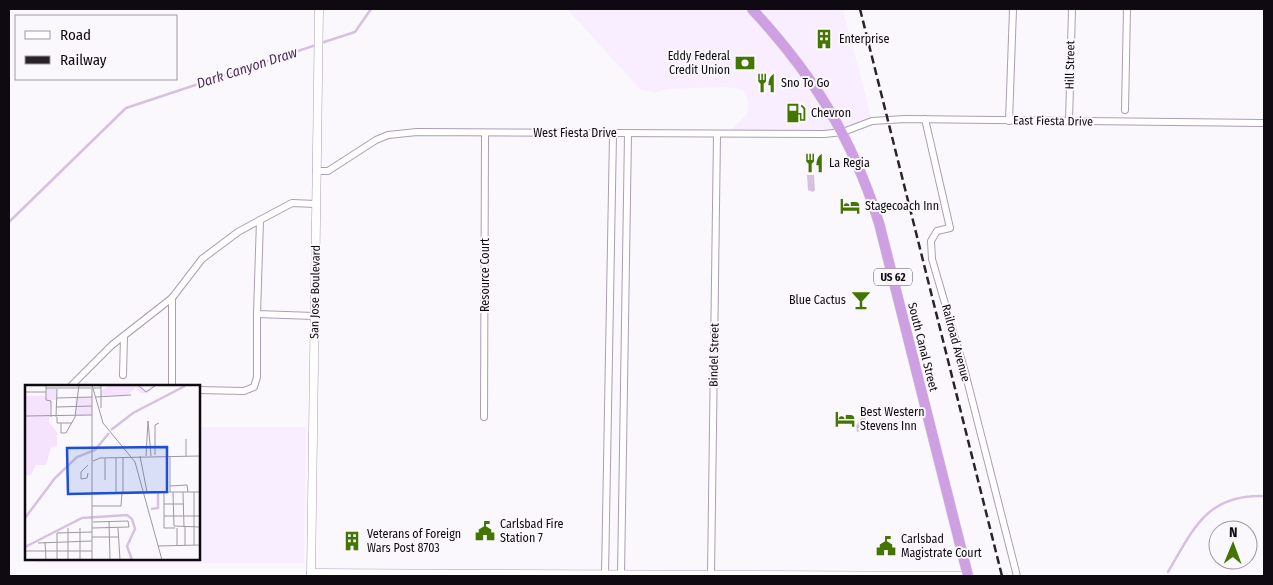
<svg xmlns="http://www.w3.org/2000/svg" width="1273" height="585" font-family="'Fira Sans Condensed',sans-serif">
<style>
.built{fill:#f9eeff}
.water{fill:#d6c1e0}
.lines{fill:none;stroke-linecap:round;stroke-linejoin:round}
.stream{stroke:#d6c1e0;stroke-width:2.5}
.minor-casing{stroke:#ab9eb2;stroke-width:8}
.tertiary-casing{stroke:#ab9eb2;stroke-width:9}
.trunk-casing{stroke:#d4d3d4;stroke-width:11}
.minor{stroke:#fff;stroke-width:6}
.tertiary{stroke:#fff;stroke-width:8}
.trunk{stroke:#cea0e3;stroke-width:10}
.rail{stroke:#29242b;stroke-width:2.5;stroke-dasharray:8 4;stroke-linecap:butt}
.labels{text-anchor:middle;dominant-baseline:central;stroke-width:4;stroke-linejoin:round;paint-order:stroke}
.shield{fill:#fbf8fd;stroke:#565158;stroke-width:1}
.shield-label{font-size:11px;font-weight:bold;fill:#0f0a11}
.poi-label{font-size:12px;fill:#0f0a11;stroke:#fbf8fd;text-anchor:start}
.street-label{font-size:12px;fill:#0f0a11;stroke:#fbf8fd}
.water-label{font-size:14px;font-style:italic;fill:#4c2f59;stroke:#fbf8fd}
.inset-river{fill:none;stroke:#d6c1e0;stroke-width:2.5}
.inset-road{fill:none;stroke:#9d999f;stroke-width:1}
.view{fill:#1d4ed8;fill-opacity:0.15;stroke:#1d4ed8;stroke-width:2.5}
.inset-edge{fill:none;stroke:#0f0a11;stroke-width:2.5}
</style>
<rect width="100%" height="100%" fill="#fbf8fd"/>
<g class="built">
<path d="M567,9H843L872,121L843,132L728,134L748,112V100L743,90L725,87L668,89L655,93L640,89Z"/>
<path d="M199,427H306L304,563H37V559H199Z"/>
</g>
<g class="water">
<path d="M807,175H814L815,190L813,192L808,190Z"/>
<path d="M865,417L868,429L857,432L856,426L861,418Z"/>
</g>
<g class="lines">
<g class="stream">
<path d="M321,43L355,32L371,9"/>
<path d="M9,222L126,108L316,45"/>
<path d="M1168,572C1193,530 1206,494 1264,496"/>
</g>
<defs>
<g id="minor">
<path d="M1125,110L1127,9"/>
<path d="M925,119L950,228L937,231L931,241L932,259L965,372L1017,576"/>
<path d="M1009,121L1013,9"/>
<path d="M1069,122L1072,9"/>
<path d="M316,171H328L376,140L388,135L417,132L824,134L843,132L872,121L905,119L1264,123"/>
<path d="M314,316L257,314L260,220L292,203L316,204"/>
<path d="M123,375L124,336"/>
<path d="M71,386L112,345L172,298"/>
<path d="M172,386V298L202,259L238,232L260,220"/>
<path d="M199,390L244,391L254,387L257,377V314"/>
<path d="M484,417L485,133"/>
<path d="M605,575L613,134"/>
<path d="M621,575L628,134"/>
<path d="M711,575L717,134"/>
</g>
<g id="tertiary">
<path d="M311,573L968,576"/>
<path d="M311,576L319,9"/>
</g>
<path id="trunk" d="M752,9C813,75 852,137 879,223L968,576"/>
</defs>
<use href="#minor" class="minor-casing"/>
<use href="#tertiary" class="tertiary-casing"/>
<use href="#trunk" class="trunk-casing"/>
<use href="#minor" class="minor"/>
<use href="#tertiary" class="tertiary"/>
<use href="#trunk" class="trunk"/>
<path class="rail" d="M860,9L1002,576"/>
</g>
<defs>
<symbol id="building-bare" viewBox="-9 -9 18 18"><path d="M-4-6H4V6H1V3H-1V6H-4ZM-2.5-4.3h1.7v1.8h-1.7ZM.8-4.3h1.7v1.8H.8ZM-2.5-1h1.7V.8h-1.7ZM.8-1h1.7V.8H.8Z" fill="#437600" stroke="#fbf8fd" stroke-width="2.5" paint-order="stroke"/></symbol>
<symbol id="bank-bare" viewBox="-9 -9 18 18"><path d="M-6-4H6V4H-6ZM0-2.3a2.3 2.3 0 1 0 0 4.6a2.3 2.3 0 1 0 0-4.6Z" fill="#437600" stroke="#fbf8fd" stroke-width="2.5" paint-order="stroke"/></symbol>
<symbol id="restaurant-bare" viewBox="-9 -9 18 18"><path d="M-5-6h1v4h1v-4h1v4h1v-4h1v5L-1.5 .5V6h-2V.5L-5-1ZM5-6V6H3V1.5H1.5Q1.5-4 5-6Z" fill="#437600" stroke="#fbf8fd" stroke-width="2.5" paint-order="stroke"/></symbol>
<symbol id="fuel-bare" viewBox="-9 -9 18 18"><path d="M-5.5-6h7V0h2V4h1.3V-2.5L3-4.5l.8-.8L6-3V5H2.5V1h-1V6h-7ZM-4.2-4.7v3.2H.2V-4.7Z" fill="#437600" stroke="#fbf8fd" stroke-width="2.5" paint-order="stroke"/></symbol>
<symbol id="hotel-bare" viewBox="-9 -9 18 18"><path d="M-6-4.5h1.5V1H6V5H4.5V3h-9V5H-6ZM-4 0a1.8 1.8 0 1 1 3.6 0ZM.5 0V-2.5h3Q6-2.5 6 0Z" fill="#437600" stroke="#fbf8fd" stroke-width="2.5" paint-order="stroke"/></symbol>
<symbol id="bar-bare" viewBox="-9 -9 18 18"><path d="M-6-5H6L.8 .8V4.5H3.5V6h-7V4.5H-.8V.8Z" fill="#437600" stroke="#fbf8fd" stroke-width="2.5" paint-order="stroke"/></symbol>
<symbol id="civic-bare" viewBox="-9 -9 18 18"><path d="M-.6-6.5H3V-4.5H.6V-3L4-1V1h2V6H-6V1h2V-1L-.6-3ZM-1.2 2.5V6h2.4V2.5Z" fill="#437600" stroke="#fbf8fd" stroke-width="2.5" paint-order="stroke"/></symbol>
</defs>
<g fill-rule="evenodd">
<use href="#building-bare" x="810" y="25" width="28" height="28"/>
<use href="#bank-bare" x="731" y="49" width="28" height="28"/>
<use href="#restaurant-bare" x="752" y="69" width="28" height="28"/>
<use href="#fuel-bare" x="782" y="99" width="28" height="28"/>
<use href="#restaurant-bare" x="800" y="149" width="28" height="28"/>
<use href="#hotel-bare" x="836" y="192" width="28" height="28"/>
<use href="#bar-bare" x="847" y="286" width="28" height="28"/>
<use href="#hotel-bare" x="831" y="405" width="28" height="28"/>
<use href="#civic-bare" x="471" y="517" width="28" height="28"/>
<use href="#building-bare" x="338" y="527" width="28" height="28"/>
<use href="#civic-bare" x="872" y="532" width="28" height="28"/>
</g>
<g class="labels">
<rect class="shield" x="874" y="268.5" width="38" height="17" rx="4"/>
<g class="shield-label">
<text x="893" y="277">US 62</text>
</g>
<g class="poi-label">
<text x="839" y="39">Enterprise</text>
<text x="730" y="56" text-anchor="end">Eddy Federal<tspan x="730" dy="14">Credit Union</tspan></text>
<text x="781" y="83">Sno To Go</text>
<text x="811" y="113">Chevron</text>
<text x="829" y="163">La Regia</text>
<text x="865" y="206">Stagecoach Inn</text>
<text x="846" y="300" text-anchor="end">Blue Cactus</text>
<text x="860" y="412">Best Western<tspan x="860" dy="14">Stevens Inn</tspan></text>
<text x="500" y="524">Carlsbad Fire<tspan x="500" dy="14">Station 7</tspan></text>
<text x="367" y="534">Veterans of Foreign<tspan x="367" dy="14">Wars Post 8703</tspan></text>
<text x="901" y="539">Carlsbad<tspan x="901" dy="14">Magistrate Court</tspan></text>
</g>
<g class="street-label">
<text transform="translate(1070 65) rotate(-89)">Hill Street</text>
<text transform="translate(1053 121) rotate(1)">East Fiesta Drive</text>
<text x="575" y="133">West Fiesta Drive</text>
<text transform="translate(485 275) rotate(-90)">Resource Court</text>
<text transform="translate(315 292) rotate(-89)">San Jose Boulevard</text>
<text transform="translate(956 343) rotate(75)">Railroad Avenue</text>
<text transform="translate(923 347) rotate(76)">South Canal Street</text>
<text transform="translate(714 355) rotate(-89)">Bindel Street</text>
</g>
<g class="water-label">
<text transform="translate(247 68) rotate(-18)">Dark Canyon Draw</text>
</g>
</g>
<g transform="translate(25 385)">
<rect width="175" height="175" fill="#fbf8fd"/>
<path d="M84,0H115L121,5L132,0L123,8H116L111,3L102,10L76,11V6ZM21,3L32,4L31,15H26L24,37L32,47V61L26,62L21,80H11L6,90L0,91V11H21ZM50,12H67V30L50,31Z" fill="#f5e3fe"/>
<path class="inset-river" d="M86,45L108,28L160,1M126,124L133,123V108M0,133L30,93L52,72L70,65L84,48M0,162L57,133L102,130L107,134L110,144L102,161L107,175"/>
<path class="inset-road" d="M21,0V15L26,16V32M67,0L78,38L110,77L137,175M113,0L121,7L131,0M21,3H76M0,7H21M71,12L106,10M32,13L67,12M31,22L67,21M76,23V0M0,31L67,30M31,32L32,4M32,32V38H47M36,38V48H41L50,32L54,0M130,70V40L134,38M115,71L122,107M121,71L123,36L126,71M161,71V54M80,73V95M91,73V107M98,73V107M68,76L75,73L175,71M63,88L62,93L56,94V87L63,80M145,101L162,100L163,107M119,107H175M139,107V143H150M145,107V71M148,107L149,141L175,142M158,107L159,142M169,107V160M67,108L118,107M139,119H159M67,121H96L97,107M139,131H175M84,137L85,175M160,142V160M43,143V175M55,143V175M67,143L104,142L103,136L68,137M93,143L95,175M152,143V160M67,152H93M20,157L21,175M13,158L67,156M133,161L175,160M0,166H67M32,175V148L67,147M62,175H67V4"/>
<path class="view" d="M142,62V107L43,109L42,63Z"/>
<rect width="175" height="175" class="inset-edge"/>
</g>
<rect width="1273" height="585" fill="none" stroke="#0f0a11" stroke-width="20"/>
<rect x="15" y="15" width="162" height="65" fill="#fbf8fd" stroke="#9d999f"/>
<rect x="25" y="31" width="25" height="8" fill="#ffffff" stroke="#9d999f"/>
<text x="60" y="40" font-size="15" fill="#0f0a11">Road</text>
<rect x="25" y="56" width="25" height="8" fill="#29242b" stroke="#9d999f"/>
<text x="60" y="65" font-size="15" fill="#0f0a11">Railway</text>
<g transform="translate(1233 545) rotate(1)"><circle r="24" fill="#fbf8fd" stroke="#9d999f"/>
<path d="M0-4L9 19L0 12L-9 19Z" fill="#437600"/>
<text y="-8" font-size="14" font-weight="bold" text-anchor="middle" fill="#0f0a11">N</text>
</g>
</svg>
